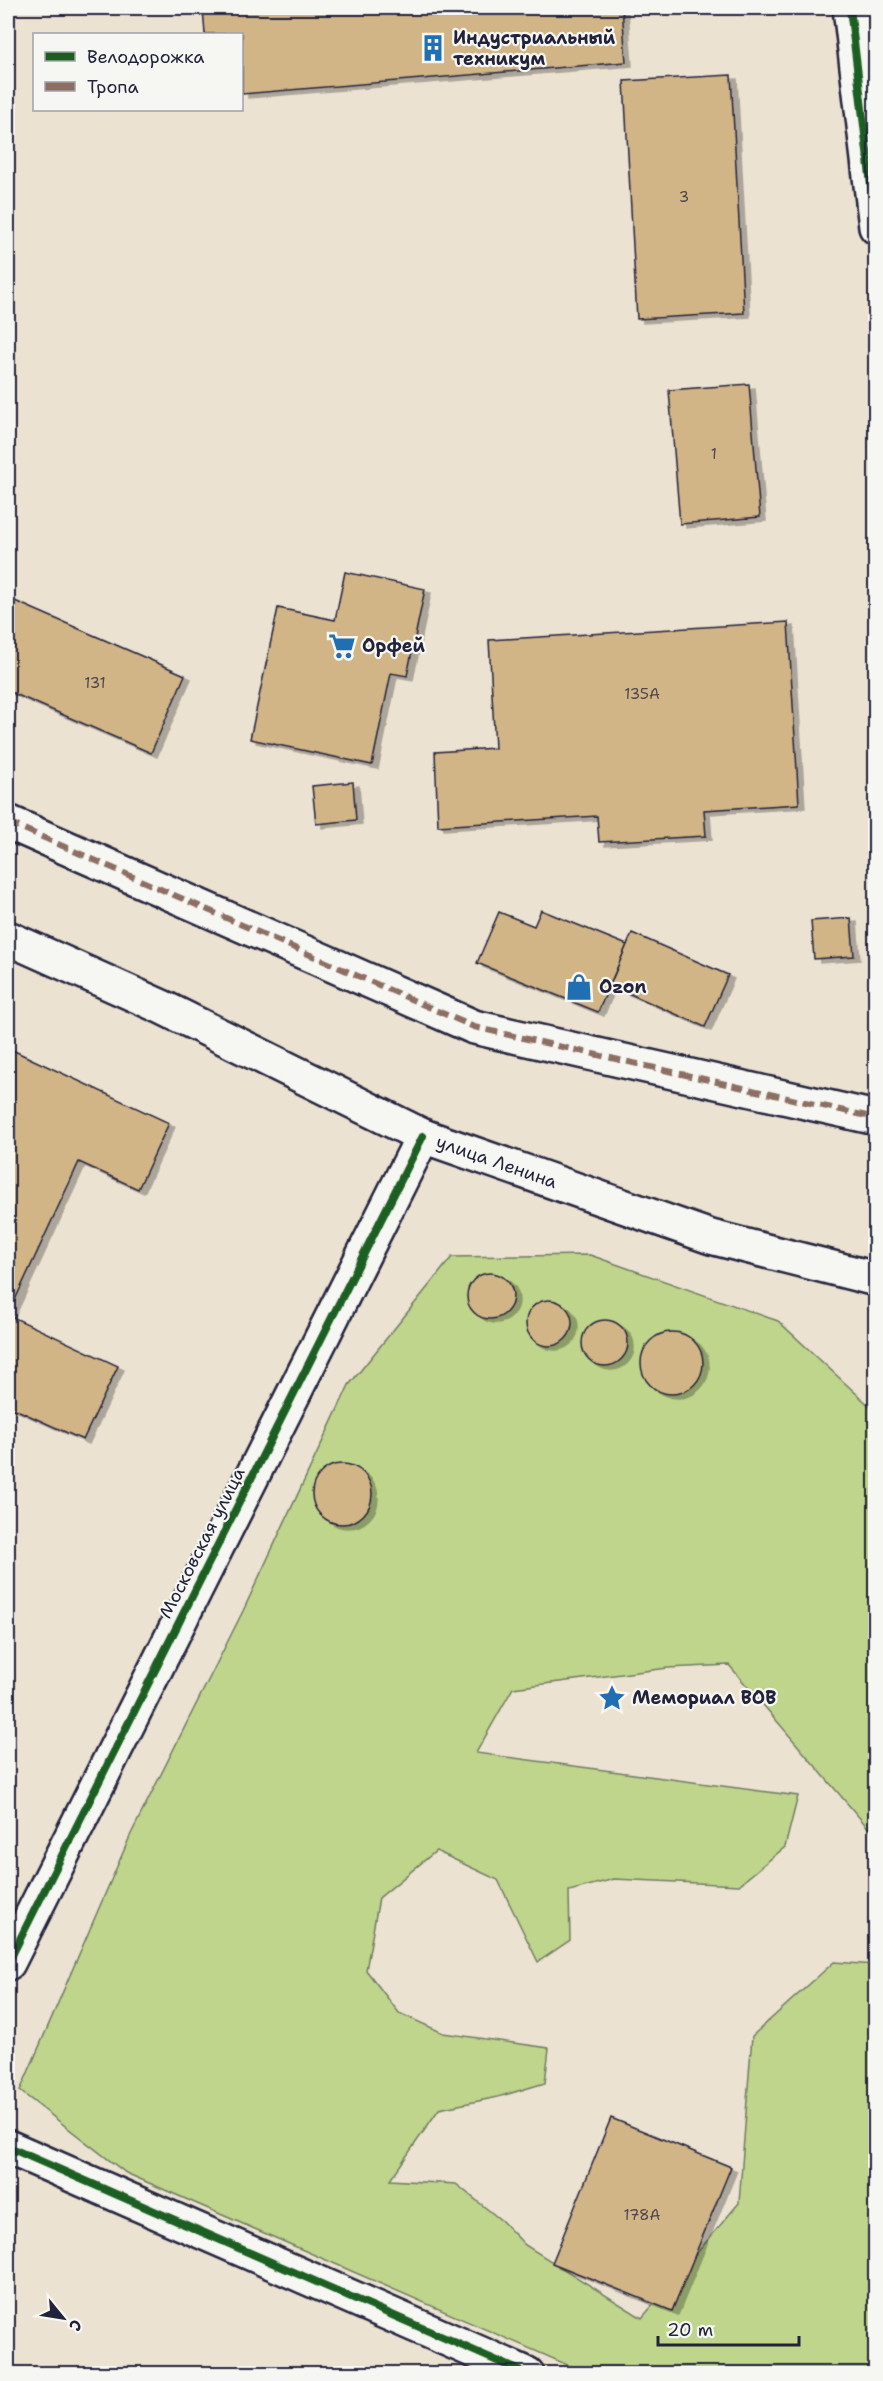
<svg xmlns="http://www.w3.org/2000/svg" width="883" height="2381" font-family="'Shantell Sans',sans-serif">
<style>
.green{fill:#bed58b;stroke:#707c63;stroke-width:1.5}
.building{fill:#d2b586;stroke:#22223b;stroke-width:1.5;filter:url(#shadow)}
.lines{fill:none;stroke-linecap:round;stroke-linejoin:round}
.minor-casing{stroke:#22223b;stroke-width:38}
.major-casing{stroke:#22223b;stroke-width:38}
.minor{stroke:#f6f6f2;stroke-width:33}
.major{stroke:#f6f6f2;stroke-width:33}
.quiet{stroke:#8d6e63;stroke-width:6;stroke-dasharray:12 6;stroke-linecap:butt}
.cycleway-casing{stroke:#f6f6f2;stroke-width:11}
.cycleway{stroke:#1b5e20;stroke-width:8}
.labels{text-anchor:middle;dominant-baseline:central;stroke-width:4.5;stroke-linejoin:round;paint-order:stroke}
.number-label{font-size:15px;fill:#4e474e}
.poi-label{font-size:18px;font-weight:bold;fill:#22223b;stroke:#f6f6f2;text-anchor:start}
.street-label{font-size:18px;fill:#22223b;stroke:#f6f6f2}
</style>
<defs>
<filter id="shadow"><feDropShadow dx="6" dy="4" stdDeviation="0" flood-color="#0004"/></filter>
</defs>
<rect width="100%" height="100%" fill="#ebe2d2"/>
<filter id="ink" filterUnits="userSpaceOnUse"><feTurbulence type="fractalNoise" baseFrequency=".0167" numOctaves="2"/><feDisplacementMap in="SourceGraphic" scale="12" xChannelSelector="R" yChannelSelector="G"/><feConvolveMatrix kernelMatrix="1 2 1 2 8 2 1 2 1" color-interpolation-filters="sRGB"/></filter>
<g filter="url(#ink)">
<path class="green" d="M590,1255L778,1321L875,1411V1836L729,1665L668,1668L513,1688L476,1753L798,1796L785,1847L739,1885L614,1879L569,1891L570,1940L538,1962L498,1880L436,1851L379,1898L366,1970L399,2013L443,2033L549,2048L545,2083L498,2097L439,2109L390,2180L456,2184L502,2221L525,2245L642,2318L739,2203L752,2036L834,1962L875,1965V2373H586L126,2173L20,2091L131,1834L243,1611L349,1385L452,1257Z"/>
<g class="building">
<path d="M203,8H622L626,62L242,94V34H205Z"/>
<path d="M731,75L744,313L637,319L624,81Z"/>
<path d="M749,384L760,517L680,524L669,390Z"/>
<path d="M345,572L425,589L407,676L391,673L372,765L250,739L278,608L335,620Z"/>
<path d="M8,598L185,675L151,753L8,691Z"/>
<path d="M788,622L799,804L704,810L706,836L599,842L597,816L438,826L435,752L495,748L489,640Z"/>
<path d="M353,782L356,820L316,824L312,786Z"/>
<path d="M541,910L627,945L598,1012L477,963L499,912L534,926Z"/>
<path d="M851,918L854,956L814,959L811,921Z"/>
<path d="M632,933L728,975L705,1027L610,985Z"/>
<path d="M8,1048L169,1123L138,1189L79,1162L8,1315L118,1366L83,1440L8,1406Z"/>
<circle cx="490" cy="1296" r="23"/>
<circle cx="549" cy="1323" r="23"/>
<circle cx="605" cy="1343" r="23"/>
<circle cx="672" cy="1363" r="31"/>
<circle cx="342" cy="1494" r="30"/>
<path d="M611,2118L731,2167L672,2311L552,2263Z"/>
</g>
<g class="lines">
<defs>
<g id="minor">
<path d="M850,8L876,227"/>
<path d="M8,822L474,1027L876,1118"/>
<path d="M8,1963L423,1136"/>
<path d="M8,2147L527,2374"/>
</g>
<g id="major">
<path id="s1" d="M8,938L162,1007L423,1136L711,1237L876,1279"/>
</g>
</defs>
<use href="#minor" class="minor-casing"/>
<use href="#major" class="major-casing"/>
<use href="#minor" class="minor"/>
<use href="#major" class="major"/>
<path class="quiet" d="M8,822L474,1027L876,1118"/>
<defs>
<g id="cycleway">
<path d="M850,8L876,227"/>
<path d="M8,1963L423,1136"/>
<path d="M8,2147L527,2374"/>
</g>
</defs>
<use href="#cycleway" class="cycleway-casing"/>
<use href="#cycleway" class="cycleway"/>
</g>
</g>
<defs>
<symbol id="building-bare" viewBox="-9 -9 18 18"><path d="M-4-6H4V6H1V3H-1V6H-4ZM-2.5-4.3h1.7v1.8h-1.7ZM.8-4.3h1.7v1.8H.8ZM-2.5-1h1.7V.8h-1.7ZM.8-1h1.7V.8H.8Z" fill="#1f6fb2" stroke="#f6f6f2" stroke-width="2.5" paint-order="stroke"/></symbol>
<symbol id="supermarket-bare" viewBox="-9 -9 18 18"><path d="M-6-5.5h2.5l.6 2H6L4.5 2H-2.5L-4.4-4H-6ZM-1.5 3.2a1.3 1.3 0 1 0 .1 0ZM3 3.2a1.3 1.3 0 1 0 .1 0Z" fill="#1f6fb2" stroke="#f6f6f2" stroke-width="2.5" paint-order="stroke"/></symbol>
<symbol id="shop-bare" viewBox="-9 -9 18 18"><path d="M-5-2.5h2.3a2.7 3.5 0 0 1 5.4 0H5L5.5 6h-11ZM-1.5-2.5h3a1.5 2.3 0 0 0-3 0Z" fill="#1f6fb2" stroke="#f6f6f2" stroke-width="2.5" paint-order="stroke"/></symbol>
<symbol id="sight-bare" viewBox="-9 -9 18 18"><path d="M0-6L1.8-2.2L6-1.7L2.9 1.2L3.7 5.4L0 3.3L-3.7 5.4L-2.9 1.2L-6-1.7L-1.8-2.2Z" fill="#1f6fb2" stroke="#f6f6f2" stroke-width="2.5" paint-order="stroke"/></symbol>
</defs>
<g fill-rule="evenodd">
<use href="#building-bare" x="414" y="29" width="38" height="38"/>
<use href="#supermarket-bare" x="323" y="627" width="38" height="38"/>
<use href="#shop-bare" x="560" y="968" width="38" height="38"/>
<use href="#sight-bare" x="593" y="1679" width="38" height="38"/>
</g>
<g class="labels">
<g class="number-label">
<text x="684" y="197">3</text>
<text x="714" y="454">1</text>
<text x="95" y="683">131</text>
<text x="642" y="694">135А</text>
<text x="642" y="2215">178А</text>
</g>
<g class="poi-label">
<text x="453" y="38">Индустриальный<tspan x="453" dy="21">техникум</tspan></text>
<text x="362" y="646">Орфей</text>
<text x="599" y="987">Ozon</text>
<text x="632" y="1698">Мемориал ВОВ</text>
</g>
<g class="street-label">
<text stroke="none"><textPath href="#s1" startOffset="538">улица Ленина</textPath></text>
<text transform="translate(202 1543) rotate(-63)">Московская улица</text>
</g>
</g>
<rect width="883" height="2381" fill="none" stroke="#f6f6f2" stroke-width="30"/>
<rect x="15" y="15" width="853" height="2351" fill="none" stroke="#22223b" stroke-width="2" filter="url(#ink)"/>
<rect x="33" y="33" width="210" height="78" fill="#f6f6f2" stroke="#a1a1a9" stroke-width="1.5"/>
<rect x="45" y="52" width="30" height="9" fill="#1b5e20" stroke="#a1a1a9" stroke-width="1.5"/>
<text x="87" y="63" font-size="18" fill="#22223b">Велодорожка</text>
<rect x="45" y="82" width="30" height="9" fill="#8d6e63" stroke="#a1a1a9" stroke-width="1.5"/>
<text x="87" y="93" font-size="18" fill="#22223b">Тропа</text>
<g transform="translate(63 2318) rotate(120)" stroke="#f6f6f2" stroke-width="4.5" paint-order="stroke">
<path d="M0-4.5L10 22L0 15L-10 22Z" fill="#22223b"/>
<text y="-9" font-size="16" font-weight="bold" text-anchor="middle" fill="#22223b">С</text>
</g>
<path d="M658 2336v9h141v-9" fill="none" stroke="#22223b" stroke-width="3"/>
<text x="667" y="2336" font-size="18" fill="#22223b" stroke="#f6f6f2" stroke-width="4.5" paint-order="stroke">20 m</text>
</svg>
